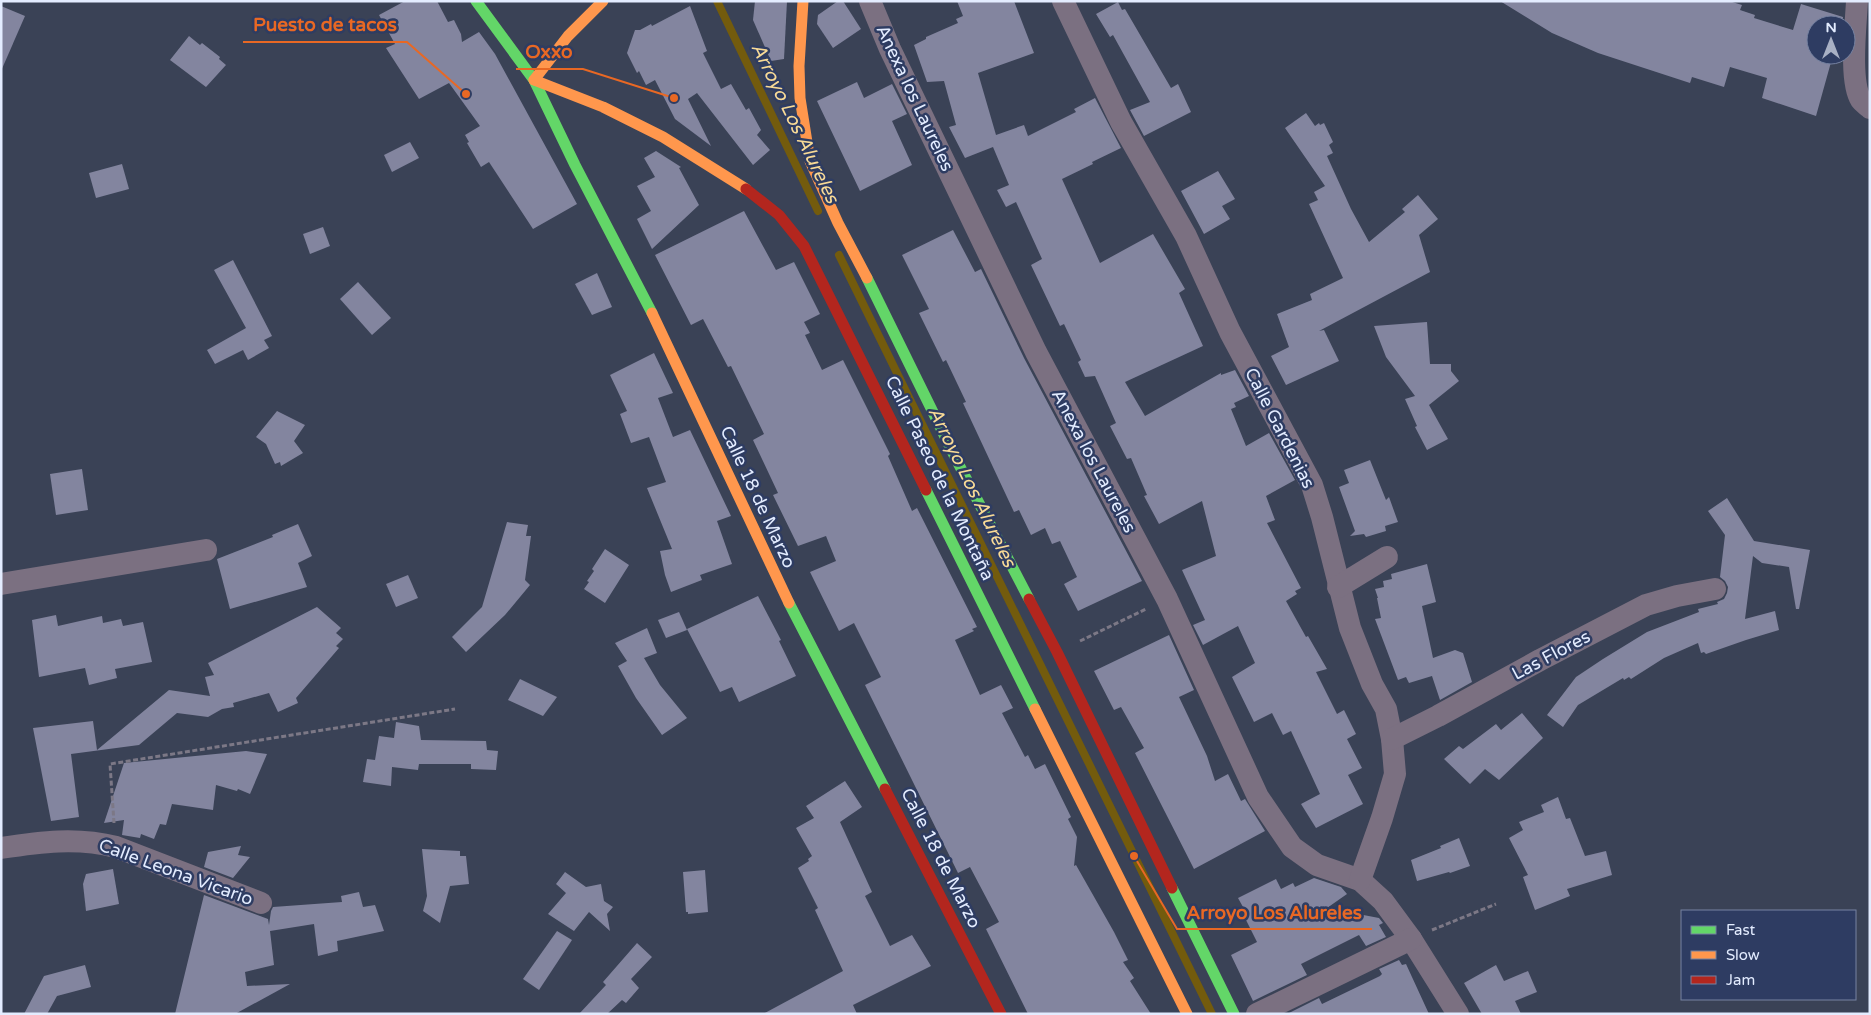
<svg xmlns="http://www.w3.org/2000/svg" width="1871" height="1015" font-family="'Varela Round',sans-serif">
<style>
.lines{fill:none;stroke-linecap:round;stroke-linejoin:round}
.stream{stroke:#735b0d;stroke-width:8}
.building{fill:#83859f}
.path{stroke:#7c7886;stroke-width:3;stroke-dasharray:5 2.5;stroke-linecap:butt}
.street{stroke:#7b7081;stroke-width:22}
.fast{stroke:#63d668;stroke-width:11}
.slow{stroke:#ff974d;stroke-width:11}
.jam{stroke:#b3261e;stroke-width:11}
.labels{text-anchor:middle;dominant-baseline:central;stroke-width:5;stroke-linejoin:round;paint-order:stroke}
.street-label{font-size:18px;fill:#e3ecff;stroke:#2e3c62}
.water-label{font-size:19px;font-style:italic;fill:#f8da96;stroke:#2e3c62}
.leader{fill:none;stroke:#e86824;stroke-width:2}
.callout-dot{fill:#e86824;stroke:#2e3c62;stroke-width:2}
.callout-label{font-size:19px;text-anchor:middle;font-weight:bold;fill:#e86824;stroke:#2e3c62;stroke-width:5;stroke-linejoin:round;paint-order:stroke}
</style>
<rect width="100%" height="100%" fill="#3a4256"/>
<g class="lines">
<g class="stream">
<path d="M717,1L818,211"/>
<path d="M839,255L1212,1014"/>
</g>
</g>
<g class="building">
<path d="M405,1H437L448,22L454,20L461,34L462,42L479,32L495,54L577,204L533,229L489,162L481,167L467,143L469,142L465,135L480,126L449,83L419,99L386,48L395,44L379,15Z"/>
<path d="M755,1H787L784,59L771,61L753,20Z"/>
<path d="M838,1H843L861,29L833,48L817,24L818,15Z"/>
<path d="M957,1H1014L1034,53L978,73L996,135L1024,125L1028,136L1076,112L1074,109L1095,98L1121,148L1092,162L1093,164L1062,179L1100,263L1153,234L1185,289L1179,293L1203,346L1125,382L1145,416L1221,373V375L1235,370L1249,396L1234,403L1236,407L1231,409L1246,446L1269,433L1295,480L1266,496L1275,520L1267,523L1301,588L1295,591L1297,594L1286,601L1306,637L1308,636L1327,669L1316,672L1337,714L1344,710L1356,734L1347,739L1362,768L1348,775L1363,804L1316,828L1301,804L1320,794L1291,731L1283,735L1272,713L1254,722L1232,677L1255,663L1238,626L1203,645L1193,625L1205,620L1182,570L1216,556L1202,501L1159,524L1144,496L1147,495L1131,458L1127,459L1110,426L1116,423L1095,376L1085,377L1078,362L1081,360L1064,324L1060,326L1031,265L1042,259L1016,202L1006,207L997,190L1009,185L993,147L965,158L949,127L956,125L944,81L927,82L914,45L926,39V37L958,23L956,19L963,16Z"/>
<path d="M1500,1H1729L1742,5L1740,10L1755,15L1754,18L1793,30L1801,4L1843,17L1842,25H1816V55H1833L1816,116L1762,98L1767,78L1730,67L1724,87L1692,77L1690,83L1598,53L1552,33Z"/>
<path d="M1118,2L1122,10L1125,9L1171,88L1178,84L1191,112L1144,136L1130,110L1150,102L1113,35L1110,37L1096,14Z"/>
<path d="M1,6L25,16L1,71Z"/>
<path d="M690,6L707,51L703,53L721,89L731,84L746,110L749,108L761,130L757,135L770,150L753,165L697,93L688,99L711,146L675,119L655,80L646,85L639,71L637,73L627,53L635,30H640L651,24L652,26Z"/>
<path d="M189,36L200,45L202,43L220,57L219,59L226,65L206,87L170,60Z"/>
<path d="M857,82L864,98L892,84L907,114L892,121L912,165L860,191L817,101Z"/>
<path d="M1306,113L1315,126L1319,123L1320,125L1324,123L1333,142L1329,145L1333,153L1327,156L1351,209L1369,242L1405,212L1402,209L1418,195L1438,219L1419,235L1430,272L1319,331L1324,330L1339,361L1286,385L1271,356L1289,347L1277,314L1312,300L1310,294L1343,278L1309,204L1318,200L1314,192L1325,186L1285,128Z"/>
<path d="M410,142L419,158L392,172L384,155Z"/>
<path d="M656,151L681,167L679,168L699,205L652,249L637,219L651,211L637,186L655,177L644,158Z"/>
<path d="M122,164L129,189L96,198L89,173Z"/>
<path d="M1218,171L1235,199L1222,206L1230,219L1204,234L1181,191Z"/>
<path d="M744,211L776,270L794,262L820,314L804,322L810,333L805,335L822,370L843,360L890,454L888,456L912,511L917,508L977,627L972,629L974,631L955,640L980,695L1001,685L1013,708L1002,713L1025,757L1028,755L1035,769L1045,764L1071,817L1068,819L1077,837L1074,866L1076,865L1114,932L1128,960L1123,962L1134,978L1130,981L1151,1014H1028L986,929L999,922L970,867L958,873L865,685L881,677L854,623L839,631L810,572L836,561L826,536L798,546L773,495L778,493L753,440L764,434L731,366L728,367L703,319L691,325L655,255Z"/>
<path d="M323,227L330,246L310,254L303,234Z"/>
<path d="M953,230L975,272L981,269L1024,358L1142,581L1078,611L1064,584L1077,577L1060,541L1052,544L1045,528L1031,535L1019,510L1014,512L963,403L966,402L946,360L943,362L919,313L929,309L902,255Z"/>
<path d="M233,260L272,336L264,340L269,348L248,360L243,350L215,364L207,350L246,328L214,270Z"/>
<path d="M597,273L612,307L592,315L575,284Z"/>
<path d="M358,282L391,318L372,335L340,299Z"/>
<path d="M1427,322L1430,364H1451V371L1459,381L1429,405L1448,439L1427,450L1415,427L1417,426L1405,399L1415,396L1386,357L1374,326Z"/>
<path d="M654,353L673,393L658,398L673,437L690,430L731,516L717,521L732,564L700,575L702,580L671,592L665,575L660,551L672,549L647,488L666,482L649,437L631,443L620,414L627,411L610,375Z"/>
<path d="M277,411L305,425L294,441L303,453L281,466L280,462L275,464L266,444L256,437Z"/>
<path d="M1370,460L1386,500L1389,497L1398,522L1385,526L1386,531L1366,537L1364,534L1350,536L1355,531L1339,487L1349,483L1344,470Z"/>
<path d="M82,469L88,510L56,515L50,474Z"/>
<path d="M1727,498L1754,541L1810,550L1799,609H1796L1789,567L1762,563L1753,556L1745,619L1775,611L1779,630L1746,640L1706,654L1704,652L1701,653L1698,643L1664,658L1631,679L1629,677L1624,680L1623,678L1578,705L1563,727L1547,715L1576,677L1603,659L1647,632L1699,612L1698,609L1718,604L1717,602L1724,599L1727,593L1728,587L1725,581L1720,577L1725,535L1708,511Z"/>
<path d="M507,522L528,525L526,536H531L525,580L530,585L505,615L466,652L452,637L482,607Z"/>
<path d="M298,524L312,556L298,563L307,587L230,609L217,559L273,537L272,535Z"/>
<path d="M605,549L629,565L605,603L584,589L589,582L587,581L594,571L592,569Z"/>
<path d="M1427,564L1436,602L1422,606L1433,658L1455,650L1463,653L1472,682L1440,700L1432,676L1409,683L1406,677L1398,680L1375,619L1381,618L1377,598H1378L1375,589L1384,587L1383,581L1392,579L1391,574Z"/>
<path d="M408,575L418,598L396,607L386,584Z"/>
<path d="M758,596L781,640L779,641L796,676L739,702L732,687L720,692L687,629Z"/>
<path d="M317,607L341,628L336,633L343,639L336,646L339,648L296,698L298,703L278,712L269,693L233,703L234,707L222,709L208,717L177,713L139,745L71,754L79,817L51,821L33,728L93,721L97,750L169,690L210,696L205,677L214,675L208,663Z"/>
<path d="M679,612L687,630L666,638L658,620Z"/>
<path d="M56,615L58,626L102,616L103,623L121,619L123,626L143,622L152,662L115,669L117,678L89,685L85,668L39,677L32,620Z"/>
<path d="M647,628L657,653L644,658L660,685L687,718L662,735L636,698L618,666L627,661L615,643Z"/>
<path d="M1169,635L1194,690L1179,697L1207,756L1215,781L1228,774L1241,801L1245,799L1265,831L1194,869L1135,753L1144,748L1121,707L1114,710L1094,671Z"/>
<path d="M520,679L557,697L543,716L508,700Z"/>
<path d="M1522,713L1543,738L1499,780L1485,769L1470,784L1444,759L1459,746L1463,749L1496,724L1501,730Z"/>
<path d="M396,722L419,726L421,740L486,741L487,750L498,751L496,770L471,769V764H419L418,770L392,767L391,786L363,782L367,759L375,760L379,736L394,738Z"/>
<path d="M246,751L267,754L250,794L238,789L237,791L216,785L213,810L172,804L166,825L160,824L154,839L141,834L140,838L122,835L124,820L104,823L124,763Z"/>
<path d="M845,781L862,807L840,822L872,892L865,896L890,946L912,935L931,966L853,1005L857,1014H763L843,971L815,910L818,908L798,868L809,861L808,859L812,856L796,828L814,818L806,806Z"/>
<path d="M1558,797L1566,819L1570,818L1585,856L1606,851L1612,875L1567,889L1570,896L1535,910L1523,877L1528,875L1509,838L1523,830L1519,822L1544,812L1541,805Z"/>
<path d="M1459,838L1470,866L1450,873L1449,872L1417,881L1411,860L1441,848L1440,846Z"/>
<path d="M241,846L238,855L250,857L233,878L204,867L208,852Z"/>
<path d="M422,849L460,851V856H466L469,884L450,886L440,923L423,911L427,896Z"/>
<path d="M113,869L119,904L86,911L83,884L86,874Z"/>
<path d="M705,870L708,912L688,914V912H686L683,872Z"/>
<path d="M565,872L586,887L601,884L604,901L613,907L607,914L610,931L589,912L574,931L548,914L566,893L556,884Z"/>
<path d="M1314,878L1341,887L1347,894L1327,908L1379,918L1383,923L1379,925L1386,937L1366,946L1359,935L1301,964L1307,975L1253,1001L1231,955L1257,942L1240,908L1243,907L1238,898L1276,879L1281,889L1293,883L1295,887Z"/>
<path d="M359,892L363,907L375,905L384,931L337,941L338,951L318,956L314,924L270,931L274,965L245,972L247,986L290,984L235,1014H175L204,895L268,919L269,925L271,911L273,907L342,902L341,896Z"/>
<path d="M557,931L572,940L539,990L523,979Z"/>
<path d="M637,943L652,957L631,979L639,988L626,1003L622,1000L607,1014H579L606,985L603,982Z"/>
<path d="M1399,960L1402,965L1406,964L1429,1014H1287L1319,998L1322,1004L1380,976L1382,974L1379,969Z"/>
<path d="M85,965L91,987L57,996L47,1014H24L44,976Z"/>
<path d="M1496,965L1504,981L1528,971L1537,992L1515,1001L1521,1014H1482L1464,983Z"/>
</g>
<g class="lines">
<g class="path">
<path d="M1080,641L1146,609"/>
<path d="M114,823L110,764L455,709"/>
<path d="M1432,930L1496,904"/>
</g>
<g class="street">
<path d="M870,1L890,49L1036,352L1167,599L1258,797L1292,847L1317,865L1360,880L1383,901L1411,939L1458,1014"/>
<path d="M1063,1L1121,122L1186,236L1230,332L1312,485L1322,517L1350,628L1372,684L1386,709L1392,739L1395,774L1382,818L1360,880"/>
<path d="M1857,1C1856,24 1849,81 1861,100C1863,103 1867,105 1870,108"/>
<path d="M1,584L206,550"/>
<path d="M1338,587L1387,557"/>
<path d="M1392,739L1438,716L1540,660L1646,605L1677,596L1715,589"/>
<path d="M1,848C40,842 77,837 116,847L261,903"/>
<path d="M1257,1014L1411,939"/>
</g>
<g class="fast">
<path d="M476,1L534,80L575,165L652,313"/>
<path d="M867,278L956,459L1029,599"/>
<path d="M926,490L1035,709"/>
<path d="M789,603L885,789"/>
<path d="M1172,888L1234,1014"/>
</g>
<g class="slow">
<path d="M803,1L799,66L800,98L810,161L838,223L867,278"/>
<path d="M534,80L603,107L663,137L746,189"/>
<path d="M534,80L568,36L603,1"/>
<path d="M652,313L789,603"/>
<path d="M1035,709L1187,1014"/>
</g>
<g class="jam">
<path d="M746,189L779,215L804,246L926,490"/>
<path d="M1029,599L1057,652L1172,888"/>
<path d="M885,789L1001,1014"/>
</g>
</g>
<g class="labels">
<g class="street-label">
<text transform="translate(915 98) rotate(65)">Anexa los Laureles</text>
<text transform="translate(1280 428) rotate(63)">Calle Gardenias</text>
<text transform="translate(1094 461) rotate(62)">Anexa los Laureles</text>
<text transform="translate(940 478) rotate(64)">Calle Paseo de la Montaña</text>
<text transform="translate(758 497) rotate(65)">Calle 18 de Marzo</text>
<text transform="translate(1551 655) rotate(-28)">Las Flores</text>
<text transform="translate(941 858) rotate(63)">Calle 18 de Marzo</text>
<text transform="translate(176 872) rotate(20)">Calle Leona Vicario</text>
</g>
<g class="water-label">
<text transform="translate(795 123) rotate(64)">Arroyo Los Alureles</text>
<text transform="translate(972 487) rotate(64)">Arroyo Los Alureles</text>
</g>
</g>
<path class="leader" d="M466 94L407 42H243M674 98L583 69H516M1134 856L1177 929H1372"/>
<g class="callout-dot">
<circle cx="466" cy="94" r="5"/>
<circle cx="674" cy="98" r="5"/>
<circle cx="1134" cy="856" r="5"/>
</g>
<g class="callout-label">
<text x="325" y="31">Puesto de tacos</text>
<text x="549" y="58">Oxxo</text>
<text x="1274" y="919">Arroyo Los Alureles</text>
</g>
<rect width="1871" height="1015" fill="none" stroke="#e3ecff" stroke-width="5"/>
<rect x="1681" y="910" width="175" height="90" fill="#2e3c62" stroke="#7682a1"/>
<rect x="1691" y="926" width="25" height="8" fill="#63d668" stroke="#7682a1"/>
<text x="1726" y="935" font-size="15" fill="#e3ecff">Fast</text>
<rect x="1691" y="951" width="25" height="8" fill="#ff974d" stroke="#7682a1"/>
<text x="1726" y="960" font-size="15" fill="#e3ecff">Slow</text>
<rect x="1691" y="976" width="25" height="8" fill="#b3261e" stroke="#7682a1"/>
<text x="1726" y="985" font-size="15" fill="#e3ecff">Jam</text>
<g transform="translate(1831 40)"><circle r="24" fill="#2e3c62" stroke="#7682a1"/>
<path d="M0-4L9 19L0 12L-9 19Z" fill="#a8b0c4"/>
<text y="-8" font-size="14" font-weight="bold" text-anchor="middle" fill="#e3ecff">N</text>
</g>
</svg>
